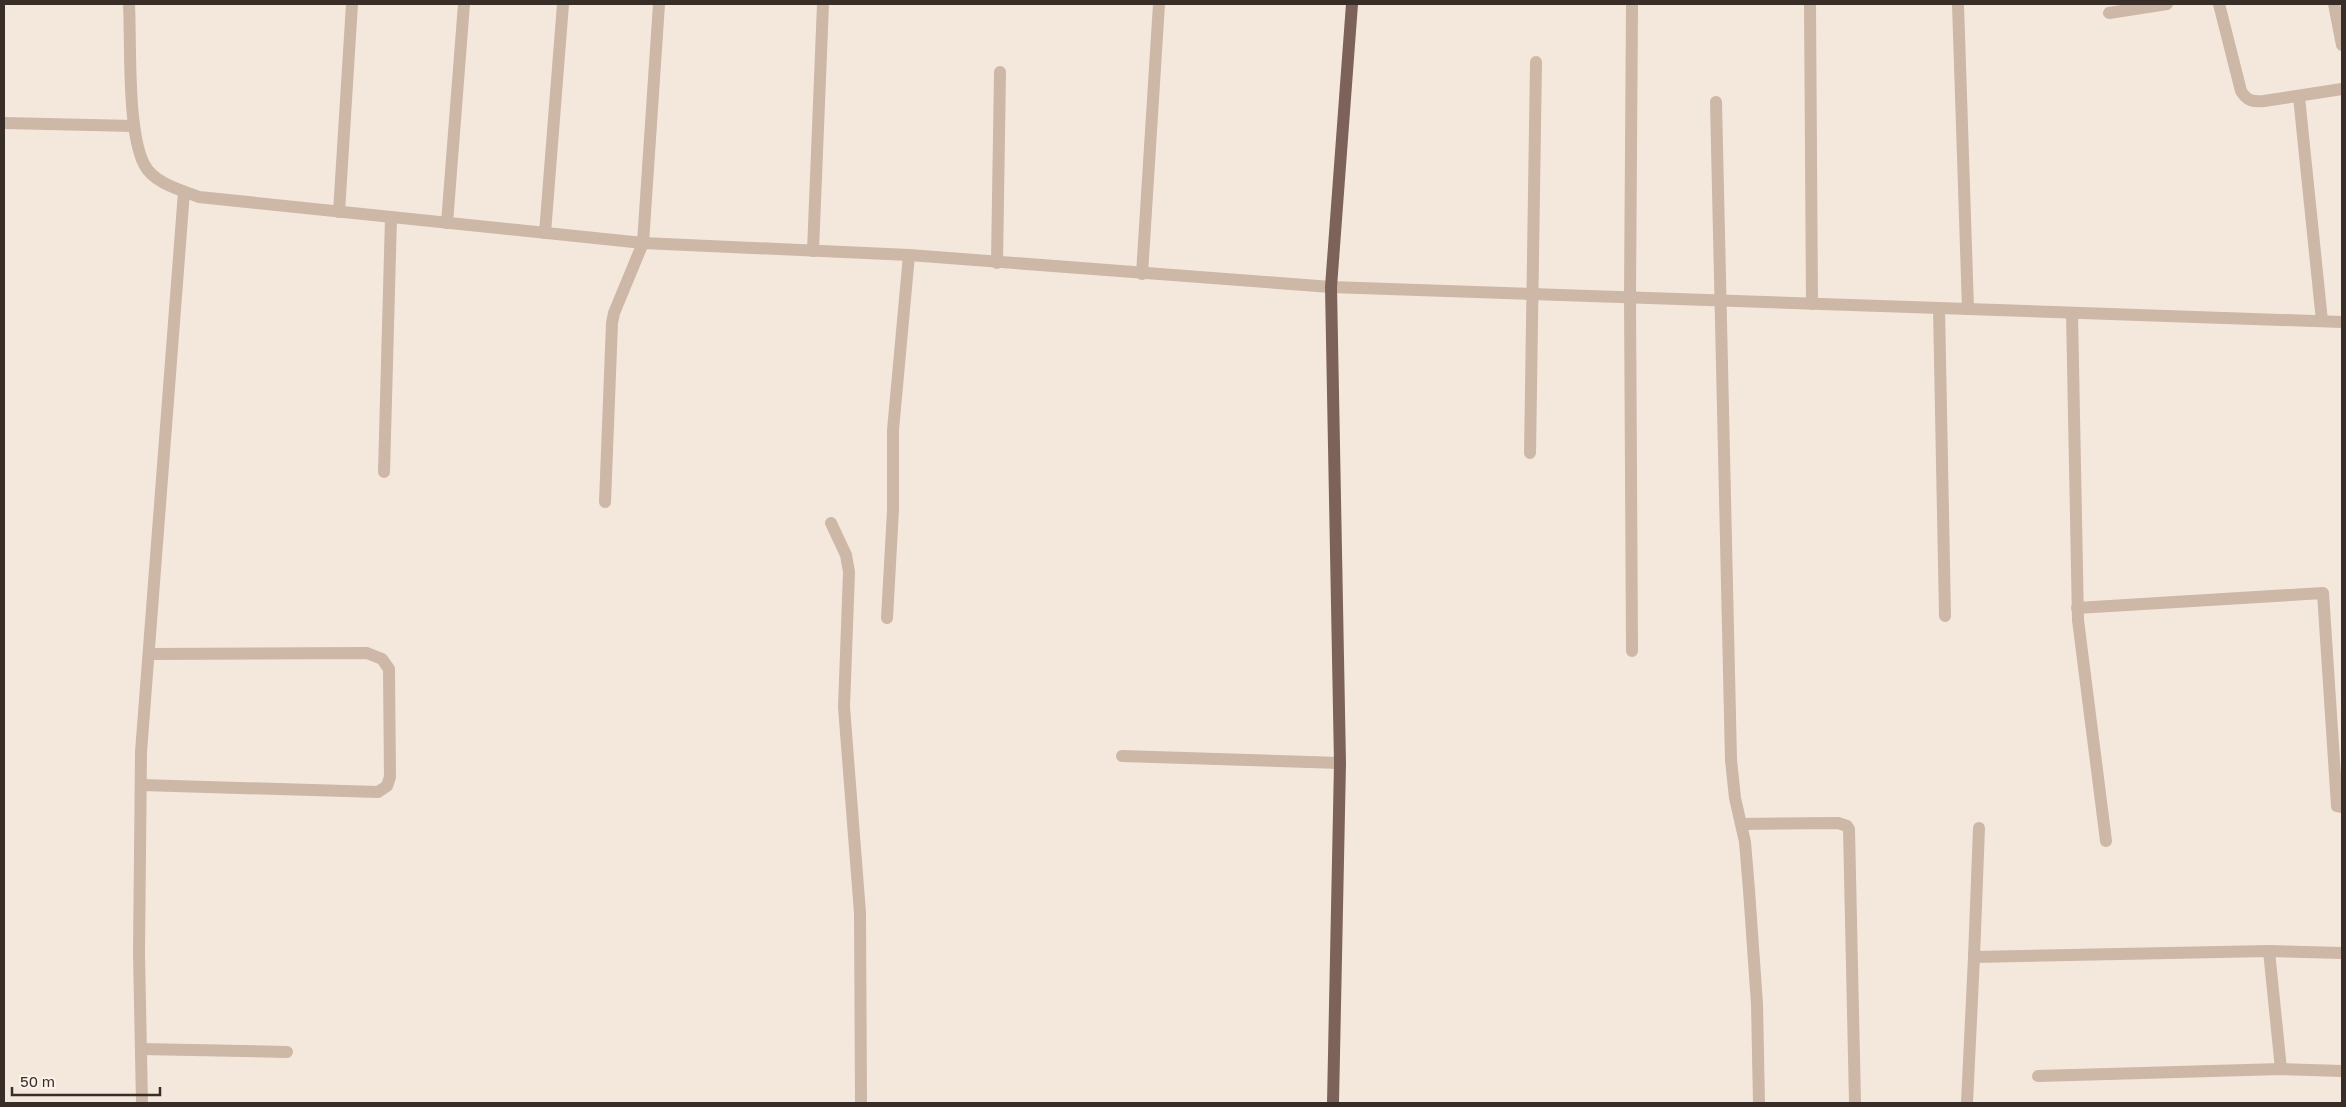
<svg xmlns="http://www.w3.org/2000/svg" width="2346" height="1107" font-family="'Golos Text',sans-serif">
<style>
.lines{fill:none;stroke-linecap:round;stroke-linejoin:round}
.minor{stroke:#cdb7a7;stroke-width:12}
.major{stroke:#7c6258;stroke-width:12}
</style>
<rect width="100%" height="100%" fill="#f4e8dc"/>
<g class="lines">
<g class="minor">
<path d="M129,4C131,44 127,130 144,164C153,183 181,190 199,197L643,243L909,255L1331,287L2342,322"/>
<path d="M1810,4L1812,304"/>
<path d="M1958,4L1968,309"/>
<path d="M2219,4L2241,91C2247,101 2253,102 2264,101L2342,89"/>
<path d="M2334,4L2342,45"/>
<path d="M2109,13L2167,4"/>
<path d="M2299,97L2322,321"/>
<path d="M1716,102L1731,760L1735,798L1745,842L1749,890L1757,1004L1759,1103"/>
<path d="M4,123L134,126"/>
<path d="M339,212L352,4"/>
<path d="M447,223L464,4"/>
<path d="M545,233L563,4"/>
<path d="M813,251L823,4"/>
<path d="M997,263L1000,72"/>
<path d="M1142,274L1159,4"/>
<path d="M1939,308L1945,616"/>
<path d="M2072,313L2078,620L2106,841"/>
<path d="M1530,453L1536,62"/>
<path d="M384,472L391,218"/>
<path d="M605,502L612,323L614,313L643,243L659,4"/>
<path d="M831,523L846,555L849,572L844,707L860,913L861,1103"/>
<path d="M2077,608L2323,593L2337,806L2342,807"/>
<path d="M887,618L893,510V430L909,255"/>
<path d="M1632,651L1630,297L1632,4"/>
<path d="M1122,756L1340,763"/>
<path d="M141,785L378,792L387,786L390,777L389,669L382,659L367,653L149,654"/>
<path d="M1741,824L1838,823L1847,826L1849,829L1855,1103"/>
<path d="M2269,951L2281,1069"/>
<path d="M1974,957L1979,828"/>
<path d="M141,1049L287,1052"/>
<path d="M2038,1076L2281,1069L2342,1071"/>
<path d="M142,1103L139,954L141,752L184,192"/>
<path d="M1967,1103L1974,957L2269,951L2342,953"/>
</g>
<path class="major" d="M1333,1103L1340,763L1331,287L1352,4"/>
</g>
<rect width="2346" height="1107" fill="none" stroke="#392d28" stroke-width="10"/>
<path d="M12 1087v8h148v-8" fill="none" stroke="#392d28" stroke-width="2.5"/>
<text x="20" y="1087" font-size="15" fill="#392d28" stroke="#fbf2e9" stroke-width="4" paint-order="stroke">50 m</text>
</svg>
